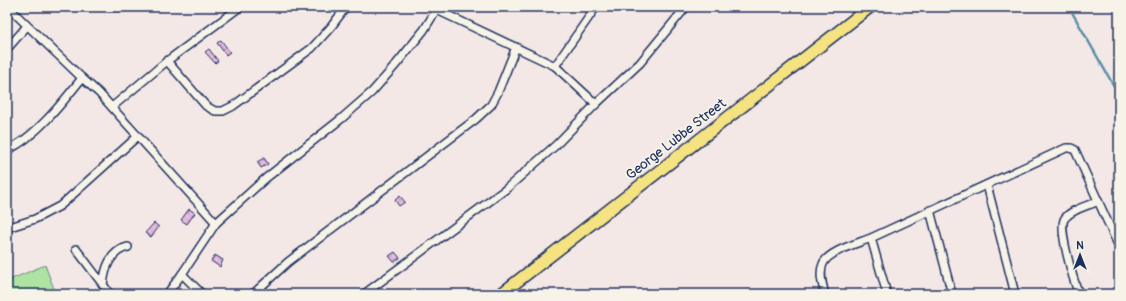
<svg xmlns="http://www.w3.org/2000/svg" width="1126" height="301" font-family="Pangolin,sans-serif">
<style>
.green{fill:#aee3a4;stroke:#648981}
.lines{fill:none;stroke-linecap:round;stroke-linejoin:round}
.stream{stroke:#558ea4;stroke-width:2.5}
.building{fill:url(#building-cross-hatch);stroke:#1b2f5e}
.street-casing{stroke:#1b2f5e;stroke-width:10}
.primary-casing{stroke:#1b2f5e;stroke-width:14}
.street{stroke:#f7f3e8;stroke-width:7}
.primary{stroke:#f5e382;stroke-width:11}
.labels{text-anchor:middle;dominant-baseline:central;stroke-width:3.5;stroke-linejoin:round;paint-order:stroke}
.street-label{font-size:14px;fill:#1b2f5e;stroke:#f7f3e8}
</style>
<defs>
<pattern id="building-cross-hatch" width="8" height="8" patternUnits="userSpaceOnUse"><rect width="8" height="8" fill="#e8bce1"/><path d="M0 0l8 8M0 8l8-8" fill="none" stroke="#c6a2c3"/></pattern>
</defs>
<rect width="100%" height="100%" fill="#f4e8e7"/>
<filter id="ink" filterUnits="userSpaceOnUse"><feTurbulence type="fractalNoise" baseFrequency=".025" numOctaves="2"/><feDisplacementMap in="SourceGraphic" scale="8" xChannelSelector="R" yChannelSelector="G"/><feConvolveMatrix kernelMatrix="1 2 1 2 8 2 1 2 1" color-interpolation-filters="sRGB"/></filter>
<g filter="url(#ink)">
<path class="green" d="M45,265L56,294H7V281Z"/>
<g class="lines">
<path class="stream" d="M1069,7L1119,95"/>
</g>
<g class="building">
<path d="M221,40L230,52L226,55L217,43Z"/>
<path d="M209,49L218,61L215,63L205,52Z"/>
<path d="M264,158L268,164L261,168L257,162Z"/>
<path d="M400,196L405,202L399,206L395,200Z"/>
<path d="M189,209L195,213L187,224L181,220Z"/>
<path d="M154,223L159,227L151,237L145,233Z"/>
<path d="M395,252L400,258L394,262L389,256Z"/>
<path d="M215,255L223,260L220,267L211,261Z"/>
</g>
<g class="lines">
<defs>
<g id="street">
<path d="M8,7L82,78L99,93L216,223"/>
<path d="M112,7H121"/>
<path d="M437,10L555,66L596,104"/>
<path d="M7,49L27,26"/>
<path d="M167,61L206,106L215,111H223L233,106L312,48L331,27L346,7"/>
<path d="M555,66L596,7"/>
<path d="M112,107L167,61L240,7"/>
<path d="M7,150C35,138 63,102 82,78"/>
<path d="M987,185L1015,294"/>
<path d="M930,210L952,294"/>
<path d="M7,228L35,219L60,206L138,136"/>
<path d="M871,238L887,294"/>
<path d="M76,249L110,294"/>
<path d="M182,274L202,294"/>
<path d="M103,285C105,268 110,251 128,247"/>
<path d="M167,294L182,274L216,223L266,178L341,119L372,92L394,67L424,30L438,7"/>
<path d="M253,294L288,262L476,119L491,105L498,92L516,47"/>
<path d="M364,294L506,189L556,145L596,104L640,63L686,7"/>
<path d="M825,294C822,284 819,273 823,264C828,251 859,243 871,238L1066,148H1071L1075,150L1119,247"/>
<path d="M1079,294C1074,282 1057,227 1065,218C1072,209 1088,206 1098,201"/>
</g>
<path id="primary" d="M501,294L870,7"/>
</defs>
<use href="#street" class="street-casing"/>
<use href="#primary" class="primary-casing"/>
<use href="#street" class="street"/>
<use href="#primary" class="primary"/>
</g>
</g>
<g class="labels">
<g class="street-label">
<text transform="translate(676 139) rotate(-38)">George Lubbe Street</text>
</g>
</g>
<rect width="1126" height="301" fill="none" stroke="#f7f3e8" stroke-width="24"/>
<rect x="12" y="12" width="1102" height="277" fill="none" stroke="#1b2f5e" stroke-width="1.5" filter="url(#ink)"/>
<g transform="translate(1080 255)" stroke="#f7f3e8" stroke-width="3" paint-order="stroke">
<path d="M0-3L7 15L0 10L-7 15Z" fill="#1b2f5e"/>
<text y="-6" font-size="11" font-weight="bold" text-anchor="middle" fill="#1b2f5e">N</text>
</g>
</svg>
